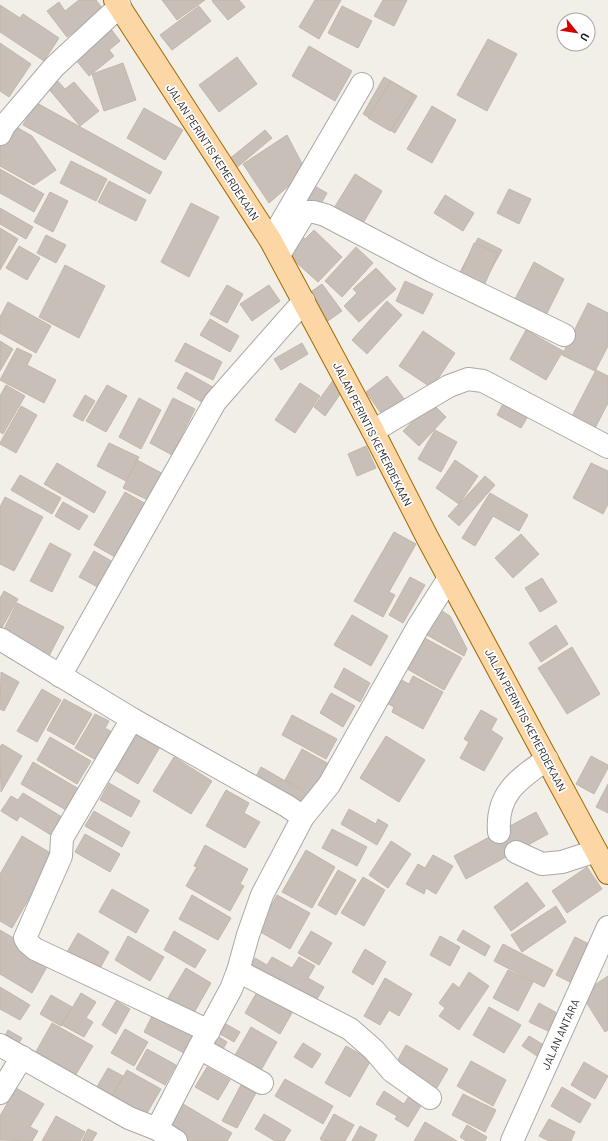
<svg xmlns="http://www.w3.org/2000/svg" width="608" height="1141" font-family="Barlow,sans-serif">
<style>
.building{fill:#c7bfb8;stroke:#c4b6ab}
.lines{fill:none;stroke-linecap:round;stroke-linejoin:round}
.minor-casing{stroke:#a9a9a9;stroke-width:24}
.major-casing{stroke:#a06b00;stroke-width:24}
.minor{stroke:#fff;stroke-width:22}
.major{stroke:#fcd6a4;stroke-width:22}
.labels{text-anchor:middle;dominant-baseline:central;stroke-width:3.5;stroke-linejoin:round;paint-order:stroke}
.street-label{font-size:11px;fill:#222;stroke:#fff}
</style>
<rect width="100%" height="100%" fill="#f2efe9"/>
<g class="building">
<path d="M79,0H96L103,9L67,37L47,11L59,2L65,11Z"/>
<path d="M162,0H205L177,20Z"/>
<path d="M213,0H239L245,7L228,20L212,1Z"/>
<path d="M315,0H341L319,39L299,27Z"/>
<path d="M383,0H407L394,26L374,16Z"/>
<path d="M0,5L20,18L23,14L59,38L44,61L0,32Z"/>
<path d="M199,6L211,21L172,50L160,35Z"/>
<path d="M342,6L372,21L358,48L328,33Z"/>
<path d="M108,25L120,41L109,50L114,56L89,76L72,55Z"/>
<path d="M488,39L517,54L487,111L457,95Z"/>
<path d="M0,43L31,64L9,97L0,91Z"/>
<path d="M309,46L352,71L335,101L292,76Z"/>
<path d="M237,57L257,84L219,112L199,85Z"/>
<path d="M123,63L136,100L104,111L92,74Z"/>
<path d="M384,77L417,96L395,133L363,114Z"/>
<path d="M56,79L65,89L74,82L99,111L80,126L47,87Z"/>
<path d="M391,81L413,95L390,131L368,118Z"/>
<path d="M35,102L162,172L150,194L23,125Z"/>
<path d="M432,106L456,120L432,163L407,149Z"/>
<path d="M144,108L183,130L165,160L127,138Z"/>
<path d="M13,125L32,136L56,170L34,185L0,166V147Z"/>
<path d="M265,130L272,138L235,169L228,160Z"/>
<path d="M287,135L306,171L269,203L243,164Z"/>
<path d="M71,161L107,179L96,201L60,183Z"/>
<path d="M0,169L44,194L34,212L0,193Z"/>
<path d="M355,174L382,191L359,230L331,213Z"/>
<path d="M109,181L146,200L136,221L98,202Z"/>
<path d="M309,183L327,193L317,211L299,201Z"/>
<path d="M509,189L531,199L519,224L497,213Z"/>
<path d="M50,192L68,201L53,232L34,222Z"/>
<path d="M445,195L474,213L463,231L434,213Z"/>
<path d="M191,203L219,217L189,277L161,262Z"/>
<path d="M0,208L33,227L26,239L0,224Z"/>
<path d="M0,228L18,239L0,270Z"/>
<path d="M314,230L342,257L318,282L289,256L297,232L305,239Z"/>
<path d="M46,235L66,245L56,263L37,253Z"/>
<path d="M478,238L502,250L481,288L458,276Z"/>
<path d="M474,243L498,253L484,286L460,276Z"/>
<path d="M19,246L40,258L27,280L6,268Z"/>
<path d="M356,247L373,263L342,297L325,281Z"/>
<path d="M534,262L564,279L542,323L511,307Z"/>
<path d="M65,265L105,286L79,338L39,317Z"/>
<path d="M376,268L396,289L359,322L344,306L357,293L353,289Z"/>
<path d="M405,281L433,294L423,314L396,301Z"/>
<path d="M322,284L342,311L325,323L305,296Z"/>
<path d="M227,285L243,294L227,323L210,314Z"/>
<path d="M269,285L280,301L252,321L240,304Z"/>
<path d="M387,301L402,315L367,354L352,340Z"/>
<path d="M8,302L51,326L36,353L0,333V317Z"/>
<path d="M588,303L608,313V346L595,371L562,355Z"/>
<path d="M210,319L239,336L230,352L200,335Z"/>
<path d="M526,330L563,351L546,380L510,359Z"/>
<path d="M423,331L455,353L432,388L399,366Z"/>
<path d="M0,341L13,349L0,371Z"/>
<path d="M185,343L222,362L213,380L175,361Z"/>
<path d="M302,343L308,354L281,370L274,359Z"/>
<path d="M17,348L32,355L27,365L56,380L44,403L0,380Z"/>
<path d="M596,370L608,376V403L591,436L568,424Z"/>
<path d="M186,372L218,390L209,406L177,388Z"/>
<path d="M387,376L405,400L383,416L366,392Z"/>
<path d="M334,379L341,393L325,416L314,407Z"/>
<path d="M300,383L320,396L295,433L275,420Z"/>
<path d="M6,385L25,396L3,434L0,432V396Z"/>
<path d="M107,385L127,396L106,432L86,421Z"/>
<path d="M85,395L95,401L83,421L73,416Z"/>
<path d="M139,398L161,410L141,449L119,437Z"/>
<path d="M173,398L195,409L172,455L150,443Z"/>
<path d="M505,400L530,413L521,428L497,415Z"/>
<path d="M431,402L446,417L419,446L403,431Z"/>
<path d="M21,406L37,415L16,453L0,444V443Z"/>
<path d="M435,430L457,442L441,472L418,459Z"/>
<path d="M109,443L139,457L126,481L97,466Z"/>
<path d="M366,446L376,468L357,476L348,454Z"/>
<path d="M137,460L167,476L152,502L123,488Z"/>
<path d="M455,460L478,476L459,504L436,488Z"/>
<path d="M57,463L106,492L94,513L44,484Z"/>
<path d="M591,463L608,471V504L603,514L573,498Z"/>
<path d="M20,475L61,498L52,514L11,490Z"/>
<path d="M485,476L495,485L459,526L448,516Z"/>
<path d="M125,492L153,508L122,561L94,545Z"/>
<path d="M490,493L528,515L519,531L493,516L475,546L462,538Z"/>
<path d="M5,497L43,517L14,571L0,564V507Z"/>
<path d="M63,502L88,516L79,530L55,516Z"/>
<path d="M394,532L416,544L389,592L395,595L383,617L354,601Z"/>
<path d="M521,534L539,554L513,578L495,558Z"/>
<path d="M50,543L71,554L52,592L30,581Z"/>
<path d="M94,551L120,566L105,591L79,577Z"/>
<path d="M410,577L425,585L403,623L389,615Z"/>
<path d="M542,578L557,602L540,612L525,588Z"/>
<path d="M4,591L18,599L0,631V598Z"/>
<path d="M17,603L64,627L49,656L2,633Z"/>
<path d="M434,606L450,616L467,649L464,656L420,631Z"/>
<path d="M352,615L388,636L371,666L334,645Z"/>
<path d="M556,625L568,644L541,662L529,643Z"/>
<path d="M419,635L462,658L444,690L402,666Z"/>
<path d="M572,647L600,694L567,714L538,668Z"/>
<path d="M344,668L370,683L360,702L334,687Z"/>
<path d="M1,672L19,682L4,711L0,709Z"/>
<path d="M413,676L443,692L423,729L392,712L394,707L383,701L396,677L409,684Z"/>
<path d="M42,689L61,700L37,742L17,731Z"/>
<path d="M331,693L355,706L343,727L320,713Z"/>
<path d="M64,699L92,714L74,745L47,730Z"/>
<path d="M481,710L497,719L491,730L503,738L484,771L460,758L469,742L464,739Z"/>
<path d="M95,714L109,721L105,728L112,732L96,760L75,748Z"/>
<path d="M292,715L337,739L326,759L282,735Z"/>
<path d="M135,732L160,747L138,784L113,769Z"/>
<path d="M386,736L425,760L399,802L360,778Z"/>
<path d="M50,737L91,761L77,784L37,760Z"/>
<path d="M2,744L22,756L1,792L0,747Z"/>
<path d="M302,749L329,764L312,795L285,780Z"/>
<path d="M591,756L608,765V768L594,794L576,784Z"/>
<path d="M174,757L212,781L191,814L153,791Z"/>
<path d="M33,762L79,789L66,810L21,784Z"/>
<path d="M261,767L308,794L299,808L253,782Z"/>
<path d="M109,783L140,801L131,817L100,800Z"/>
<path d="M608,784V813L596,807Z"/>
<path d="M226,790L249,803L244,813L260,822L245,848L206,826Z"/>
<path d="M23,793L62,817L51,835L20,816L17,821L1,811L11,796L18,800Z"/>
<path d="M349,809L376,824L378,819L388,825L377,845L341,824Z"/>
<path d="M94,811L130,832L122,847L85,826Z"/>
<path d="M536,812L548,834L466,879L454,856Z"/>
<path d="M332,829L367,847L357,866L322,848Z"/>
<path d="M85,834L120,854L110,872L75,852Z"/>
<path d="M22,836L54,855L12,928L0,921V874Z"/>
<path d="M391,841L411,854L388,888L369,875Z"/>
<path d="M205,845L248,869L240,884L244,886L230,911L186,886L197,867L194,866Z"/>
<path d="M306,850L335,867L312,908L282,892Z"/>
<path d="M433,855L453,866L436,894L426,888L424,894L406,884L418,864L425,868Z"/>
<path d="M587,867L602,889L567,913L552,891Z"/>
<path d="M338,870L356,880L336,915L318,905Z"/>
<path d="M363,877L385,890L364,926L341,913Z"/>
<path d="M527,882L545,906L511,931L494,907Z"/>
<path d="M112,889L149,910L136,933L99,912Z"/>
<path d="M192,895L231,918L218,940L179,919Z"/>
<path d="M277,895L310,913L290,949L257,930Z"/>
<path d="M556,906L566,922L522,952L511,935Z"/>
<path d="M0,930L51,960L32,993L0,974Z"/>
<path d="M463,930L490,946L485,956L457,940Z"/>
<path d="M174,931L206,950L195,968L164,950Z"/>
<path d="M311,931L332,943L319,965L298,953Z"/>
<path d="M78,933L109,952L98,972L66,954Z"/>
<path d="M128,936L164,957L150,981L115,960Z"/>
<path d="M440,936L460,947L450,966L430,955Z"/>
<path d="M575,937L595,947L576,985L556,975Z"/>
<path d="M503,944L553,970L544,987L494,961Z"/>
<path d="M365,949L386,962L373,985L352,972Z"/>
<path d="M272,957L292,968L299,957L315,966L308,978L324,987L313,1006L249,970L255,958L267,965Z"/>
<path d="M186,968L211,983L191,1018L165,1003Z"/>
<path d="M508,970L533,982L518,1011L493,998Z"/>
<path d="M469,972L489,986L459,1030L439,1016L445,1008L439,1003L453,983L459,988Z"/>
<path d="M608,976V1030L605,1032L581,994Z"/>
<path d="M385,978L412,994L399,1016L389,1010L380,1025L364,1016Z"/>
<path d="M0,987L30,1005L20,1020L0,1009Z"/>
<path d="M257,992L292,1013L280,1034L245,1013Z"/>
<path d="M81,993L96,1002L86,1018L93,1022L84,1037L62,1025Z"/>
<path d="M51,995L72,1007L61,1026L40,1014Z"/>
<path d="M116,1001L130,1009L116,1034L102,1025Z"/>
<path d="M539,1003L557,1013L548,1031L529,1022Z"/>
<path d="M489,1007L521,1025L504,1053L473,1035Z"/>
<path d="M154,1012L194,1034L184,1053L144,1032Z"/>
<path d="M52,1023L93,1046L72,1081L33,1057Z"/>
<path d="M226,1024L240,1032L234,1042L220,1034Z"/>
<path d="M251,1027L277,1042L260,1072L234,1057Z"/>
<path d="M125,1029L148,1042L134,1066L111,1053Z"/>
<path d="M8,1030L22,1038L14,1051L1,1044Z"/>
<path d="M216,1035L227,1042L223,1049L212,1043Z"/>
<path d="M529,1036L547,1047L540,1058L522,1046Z"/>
<path d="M303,1043L321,1054L312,1068L294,1057Z"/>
<path d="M406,1045L448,1069L435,1091L394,1067Z"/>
<path d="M346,1046L371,1060L350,1097L325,1083Z"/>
<path d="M147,1049L176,1065L165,1085L136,1069Z"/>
<path d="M471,1061L506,1080L493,1106L457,1086Z"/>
<path d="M584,1062L608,1076L595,1099L571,1085Z"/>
<path d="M207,1067L230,1080L218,1100L195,1087Z"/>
<path d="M108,1068L123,1076L110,1100L94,1092Z"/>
<path d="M127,1070L161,1089L143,1120L108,1103Z"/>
<path d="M285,1079L333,1106L323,1124L275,1096Z"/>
<path d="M241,1085L256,1093L237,1128L222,1121Z"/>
<path d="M562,1087L591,1104L580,1123L551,1106Z"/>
<path d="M16,1088L44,1104L30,1127L38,1131L32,1141L0,1140V1116Z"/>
<path d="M384,1091L404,1104L409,1096L422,1104L408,1127L395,1119L397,1116L376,1104Z"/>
<path d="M463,1094L496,1110L485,1132L452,1115Z"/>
<path d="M178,1101L232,1133L227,1141H189L163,1127Z"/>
<path d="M264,1114L291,1130L284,1141H275L255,1129Z"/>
<path d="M334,1114L354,1125L345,1141H323L320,1139Z"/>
<path d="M56,1116L85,1132L80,1141H42Z"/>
<path d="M549,1119L575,1132L571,1141H549L539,1136Z"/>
<path d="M425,1122L457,1141H414Z"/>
<path d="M467,1125L487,1137L485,1141H466L460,1137Z"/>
<path d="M360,1126L377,1135L374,1141H352Z"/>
<path d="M88,1129L97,1133L92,1141H82Z"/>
</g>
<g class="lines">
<defs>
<g id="minor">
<path d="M0,134L4,126L54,67L120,6"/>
<path d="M274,235L362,84"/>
<path d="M279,255L305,212H314L325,215L432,271L564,335"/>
<path d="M373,431L449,386L468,379L483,381L608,447"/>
<path d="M0,639L132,719L287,806L303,817"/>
<path d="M60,676L215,402L304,301"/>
<path d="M132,719L62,838L61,856L25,938L28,943L35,949L209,1031"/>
<path d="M499,832C496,793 519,779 547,759"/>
<path d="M516,852L542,864L562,862L596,851"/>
<path d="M238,971L350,1029L374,1050L392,1071L430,1098"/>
<path d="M0,1045L129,1118L157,1129"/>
<path d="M199,1048L262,1083"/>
<path d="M0,1093L22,1057"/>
<path d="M176,1141L157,1129L199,1048L231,989L238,971L248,935L262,895L303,817L329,785L418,627L449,578"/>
<path d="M512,1141L608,927"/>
</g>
<path id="major" d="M115,0L271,241L373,431L427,537L608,873"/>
</defs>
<use href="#minor" class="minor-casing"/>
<use href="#major" class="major-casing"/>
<use href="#minor" class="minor"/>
<use href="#major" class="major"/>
</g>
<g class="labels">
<g class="street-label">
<text transform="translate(213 152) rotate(57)">JALAN PERINTIS KEMERDEKAAN</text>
<text transform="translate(373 434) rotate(63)">JALAN PERINTIS KEMERDEKAAN</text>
<text transform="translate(526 720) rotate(62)">JALAN PERINTIS KEMERDEKAAN</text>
<text transform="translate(560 1034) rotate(-66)">JALAN ANTARA</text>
</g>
</g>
<g transform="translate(576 32) rotate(120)"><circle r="19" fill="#ffffff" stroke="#a7a7a7"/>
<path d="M0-3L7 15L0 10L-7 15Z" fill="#d40000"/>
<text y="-6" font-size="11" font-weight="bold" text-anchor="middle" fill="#222222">U</text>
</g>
</svg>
